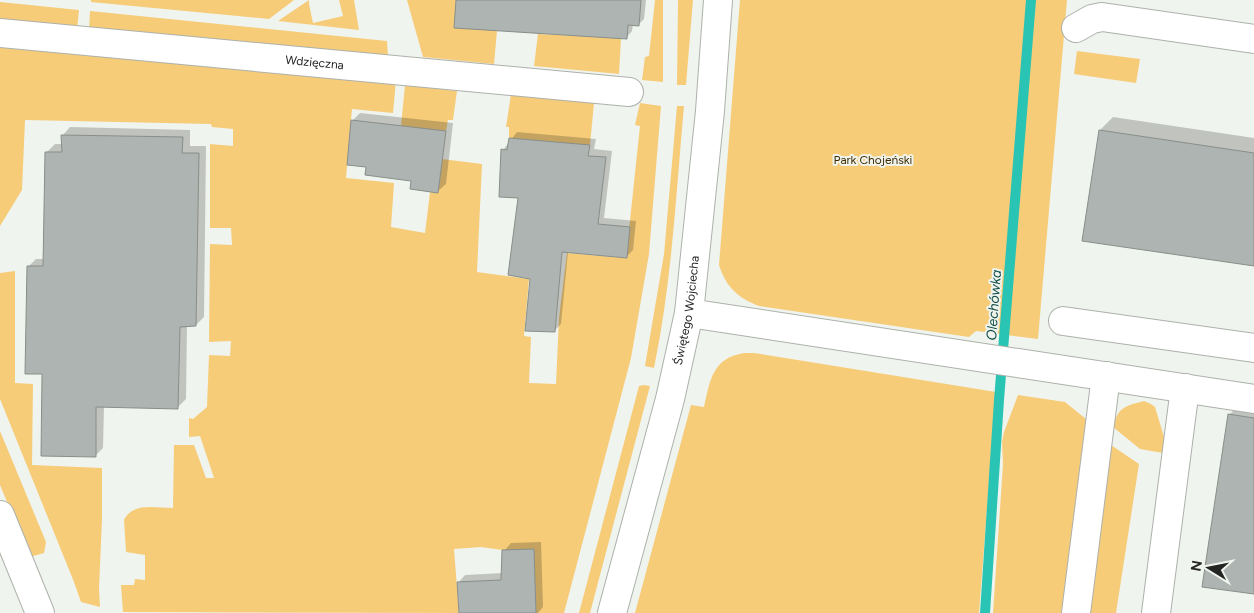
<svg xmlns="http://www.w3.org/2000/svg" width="1254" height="613" font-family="Figtree,sans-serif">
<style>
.green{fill:#f6cc79}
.shadow{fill:#0003}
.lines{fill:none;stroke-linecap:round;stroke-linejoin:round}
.stream{stroke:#29c4b3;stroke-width:10}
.building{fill:#aeb4b1;stroke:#888e8a}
.minor-casing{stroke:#adb1ab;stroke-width:30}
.minor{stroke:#fff;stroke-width:28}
.labels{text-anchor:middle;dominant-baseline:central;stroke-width:4;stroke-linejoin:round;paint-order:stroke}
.street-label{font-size:12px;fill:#242523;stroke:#f0f4ee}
.park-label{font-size:12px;fill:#3d2b01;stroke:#f0f4ee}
.water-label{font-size:14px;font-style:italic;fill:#0f4d46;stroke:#f0f4ee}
</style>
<rect width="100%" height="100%" fill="#f0f4ee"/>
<g class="green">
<path d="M91,0H294L269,19L91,2Z"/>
<path d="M309,0V4L313,23L343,16L339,0H354L359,30L278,21Z"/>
<path d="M407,0H456L497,31L494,64L423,57Z"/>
<path d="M655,0H663V82L642,80L645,57L649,56Z"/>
<path d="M678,0H693L686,85H677Z"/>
<path d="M740,0H1067L1038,339L976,331L969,337L759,306C738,298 726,287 719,265Z"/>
<path d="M0,2L79,10L77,30L0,22Z"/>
<path d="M90,11L387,41L388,57L89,31Z"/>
<path d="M538,34L621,38L619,74L534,66Z"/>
<path d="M0,42L396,80L393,113L352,109L346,178L394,183L391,227L425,233L430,192L438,193L442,159L482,164L477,272L529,279L524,336L531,337L529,383L556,384L559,318L567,253L626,258L640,126L635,125L640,103L661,106L649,254L631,358L564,613H536L534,549L502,550L481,547L454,549L459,613L123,612L121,585H134L135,579L145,580V555L126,552L124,520C133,502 155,508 173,508L174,445H194L206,478H214L200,436L189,437V418L193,419L207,407L209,355L230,356L231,341L209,342L210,244L232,245L231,228H210V144L233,146V129L212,127L211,124L25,120L22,190L0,226Z"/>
<path d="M1077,51L1140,59L1136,83L1074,74Z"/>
<path d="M405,85L457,91L453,120H448L446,131L401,126Z"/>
<path d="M511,94L594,103L590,145L509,138V127H506Z"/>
<path d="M677,106H684C676,194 672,281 654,368L645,366L664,254Z"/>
<path d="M15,271V383L33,384L32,465L102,468V520L99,589L100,607L81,602L74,582L0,399V273Z"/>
<path d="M744,353H754L996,392L979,613H635L691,405L704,407C710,381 712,358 744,353Z"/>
<path d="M643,385L650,386L590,613H579L639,386Z"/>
<path d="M1018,395L1065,402L1086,419L1087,426L1083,473L1061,613H993L1003,464L1002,442L1004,432Z"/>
<path d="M1144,401L1151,404L1155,407L1165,440L1163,453L1140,449L1113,427C1118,407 1125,406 1144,401Z"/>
<path d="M0,431L46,542L44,553L30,557L0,485Z"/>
<path d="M1111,445L1139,464L1116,613H1090Z"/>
</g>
<g class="shadow">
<path d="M590,0H646L644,19L638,25L633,24L632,31L626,38Z"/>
<path d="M360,113L453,123L446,184L438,191L412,180L367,166L352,121Z"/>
<path d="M1113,117L1254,138V265L1100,130Z"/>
<path d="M70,127L190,130V146H206L204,317L196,325H187L186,399L178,407L104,406L103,448L95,456L43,373L28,267L36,259H45L47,152L55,144H63V135Z"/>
<path d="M517,132L596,139L594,149L612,151L604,218L636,221L633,250L626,257L568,252L561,324L554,331L532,278L519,197L503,150Z"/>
<path d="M1240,404L1254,406V593L1229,415Z"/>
<path d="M541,542L543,607L538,613H460L458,583L465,575L503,573L504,551L511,543Z"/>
</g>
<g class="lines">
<path class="stream" d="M985,613L999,400L1031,0"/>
</g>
<g class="building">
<path d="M456,0H641L639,26L628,25L627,39L454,28Z"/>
<path d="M351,120L446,131L438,193L410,189L411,181L365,175L366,167L347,165Z"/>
<path d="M1099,130L1254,153V266L1082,241Z"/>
<path d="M61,135L183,137L182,153H199L196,326L180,327L178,409L96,407V457L41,456L42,374H25L27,266H43L45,152H62Z"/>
<path d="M509,138L590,145L588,156L606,157L598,224L630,227L627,258L562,252L555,332L525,331L530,279L508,275L518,198L499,197L501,149L507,150Z"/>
<path d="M1228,414L1254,418V594L1202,587Z"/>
<path d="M534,549L536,613H459L457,582L501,580L502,550Z"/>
</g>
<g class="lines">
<defs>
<g id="minor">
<path d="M1076,28L1092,19L1102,17L1254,39"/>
<path id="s1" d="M0,33L629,92"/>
<path d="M689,313L1254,399"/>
<path d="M1063,321L1254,348"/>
<path d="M0,515L40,613"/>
<path id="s2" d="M612,613L670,399L689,313L710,111L718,0"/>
<path d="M1076,613L1106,376"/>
<path d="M1156,613L1185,388"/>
</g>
</defs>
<use href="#minor" class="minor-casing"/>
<use href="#minor" class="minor"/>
</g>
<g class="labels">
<g class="street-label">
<text stroke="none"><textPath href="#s1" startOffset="316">Wdzięczna</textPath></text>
<text stroke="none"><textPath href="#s2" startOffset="312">Świętego Wojciecha</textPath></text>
</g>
<g class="park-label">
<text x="873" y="160">Park Chojeński</text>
</g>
<g class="water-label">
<text transform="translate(994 305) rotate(-86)">Olechówka</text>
</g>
</g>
<g transform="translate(1209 568) rotate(280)" stroke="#f0f4ee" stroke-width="4" paint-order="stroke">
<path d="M0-4L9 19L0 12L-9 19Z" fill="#242523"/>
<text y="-8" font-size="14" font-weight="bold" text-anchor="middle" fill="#242523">N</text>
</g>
</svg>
